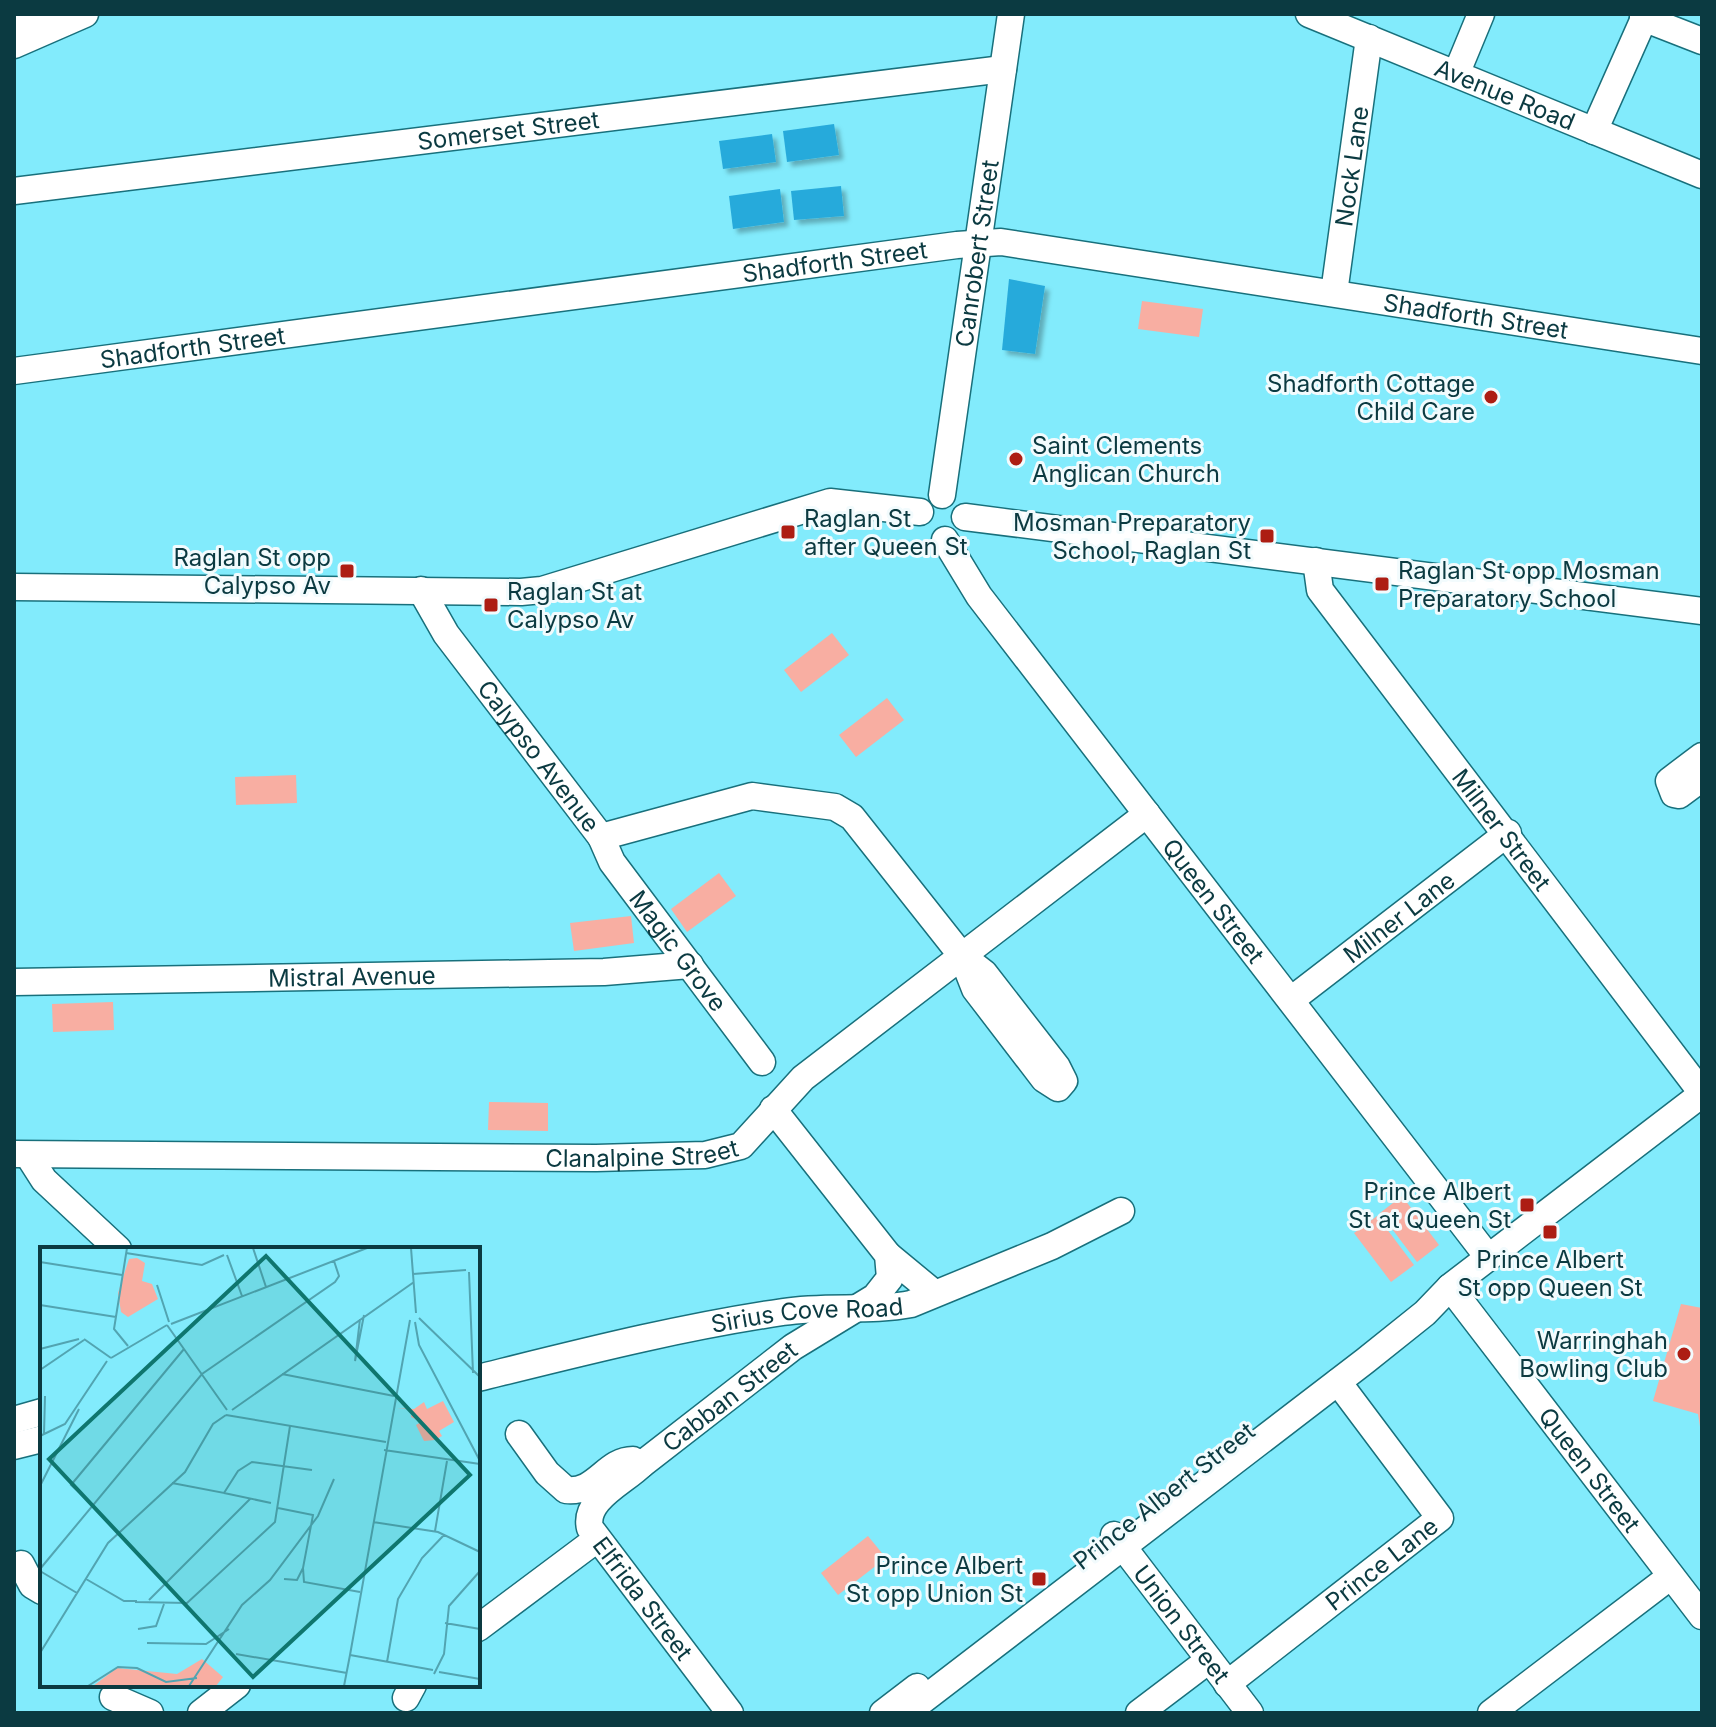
<svg xmlns="http://www.w3.org/2000/svg" width="1716" height="1727" font-family="Inter,sans-serif">
<style>
.green{fill:#f8aea2}
.building{fill:#28aadb;filter:url(#shadow)}
.lines{fill:none;stroke-linecap:round;stroke-linejoin:round}
.minor-casing{stroke:#18707c;stroke-width:29}
.minor{stroke:#fff;stroke-width:26}
.poi-dot{fill:#ad1d13;stroke:#f2fbfd;stroke-width:3}
.labels{text-anchor:middle;dominant-baseline:central;stroke-width:6;stroke-linejoin:round;paint-order:stroke}
.street-label{font-size:24px;fill:#0b3a41;stroke:#f2fbfd}
.poi-label{font-size:24px;fill:#0b3a41;stroke:#f2fbfd;text-anchor:end}
.inset-road{fill:none;stroke:#52a4b1;stroke-width:2}
.view{fill:#0f766e;fill-opacity:0.15;stroke:#0f766e;stroke-width:4}
.inset-edge{fill:none;stroke:#0b3a41;stroke-width:4}
</style>
<defs>
<filter id="shadow"><feDropShadow dx="4.5" dy="4.5" stdDeviation="2" flood-color="#0004"/></filter>
</defs>
<rect width="100%" height="100%" fill="#82ebfc"/>
<g class="green">
<path d="M1142,301L1203,309L1199,337L1138,329Z"/>
<path d="M832,633L849,655L801,692L784,670Z"/>
<path d="M887,698L904,720L856,757L839,735Z"/>
<path d="M296,775L297,803L236,805L235,777Z"/>
<path d="M719,873L736,896L687,932L671,909Z"/>
<path d="M631,916L634,943L574,951L570,923Z"/>
<path d="M113,1002L114,1030L53,1032L52,1004Z"/>
<path d="M489,1102L548,1103V1131L488,1130Z"/>
<path d="M1402,1196L1439,1245L1417,1262L1380,1213Z"/>
<path d="M1377,1216L1414,1265L1391,1282L1354,1233Z"/>
<path d="M1681,1304L1702,1308V1439L1698,1414L1653,1401Z"/>
<path d="M868,1536L886,1558L838,1595L821,1573Z"/>
</g>
<g class="building">
<path d="M834,124L839,155L787,162L783,131Z"/>
<path d="M772,134L776,162L723,169L719,141Z"/>
<path d="M841,186L844,216L794,220L791,191Z"/>
<path d="M780,189L784,222L733,229L729,196Z"/>
<path d="M1009,279L1045,286L1035,354L1002,350Z"/>
</g>
<g class="lines">
<defs>
<g id="minor">
<path id="s1" d="M1309,14L1702,175"/>
<path d="M1643,14V18L1702,41"/>
<path d="M14,24L37,14"/>
<path d="M14,45L85,14"/>
<path d="M1457,72L1481,14"/>
<path d="M1594,131L1646,14"/>
<path id="s2" d="M14,191L1003,69"/>
<path id="s3" d="M1334,293L1369,38"/>
<path id="s4" d="M14,371L957,245L1001,242L1702,351"/>
<path id="s5" d="M942,495L1011,14"/>
<path d="M965,517L1702,611"/>
<path id="s6" d="M945,540L979,596L1488,1257"/>
<path id="s7" d="M1316,561L1320,590L1702,1093"/>
<path d="M14,587L521,592L542,590L830,502L920,512"/>
<path id="s8" d="M421,590L446,634L601,837L752,796L835,807L852,817L962,956L984,973L1057,1067L1064,1081L1058,1088L1044,1079L975,989L962,956"/>
<path d="M1702,756L1669,781L1674,794L1679,795L1702,778"/>
<path id="s9" d="M601,837L612,862L762,1062"/>
<path id="s10" d="M14,982L604,972L690,965"/>
<path id="s11" d="M1291,1000L1508,833"/>
<path id="s12" d="M14,1154L596,1158L705,1155L741,1146L803,1078L1147,814"/>
<path d="M28,1155L44,1180L118,1249"/>
<path d="M888,1255L934,1293"/>
<path id="s13" d="M1450,1287L1702,1616"/>
<path id="s14" d="M478,1378C579,1353 680,1327 783,1312C826,1305 870,1312 911,1304L1052,1246L1121,1211"/>
<path d="M14,1420L42,1412"/>
<path id="s15" d="M519,1434L547,1473L566,1490C596,1494 606,1460 633,1460L641,1465C624,1482 583,1500 590,1528L730,1713"/>
<path d="M14,1446L42,1439"/>
<path id="s16" d="M641,1465L793,1347L875,1297L890,1278L888,1255L773,1109"/>
<path id="s17" d="M1114,1535L1250,1713"/>
<path d="M21,1564L32,1585L42,1591"/>
<path d="M478,1628L597,1539"/>
<path id="s18" d="M1227,1684L1440,1518L1338,1382"/>
<path d="M113,1697L150,1713"/>
<path d="M406,1698L413,1685"/>
<path d="M201,1713L237,1685"/>
<path d="M883,1713L917,1687"/>
<path d="M906,1713L1365,1361L1425,1313L1450,1287L1702,1094"/>
<path d="M1139,1713L1209,1660"/>
<path d="M1491,1713L1671,1576"/>
</g>
</defs>
<use href="#minor" class="minor-casing"/>
<use href="#minor" class="minor"/>
</g>
<g class="poi-dot">
<circle cx="1491" cy="397" r="8"/>
<circle cx="1016" cy="459" r="8"/>
<rect x="780" y="524" width="16" height="16" rx="4"/>
<rect x="1259" y="528" width="16" height="16" rx="4"/>
<rect x="339" y="563" width="16" height="16" rx="4"/>
<rect x="1374" y="576" width="16" height="16" rx="4"/>
<rect x="483" y="597" width="16" height="16" rx="4"/>
<rect x="1519" y="1197" width="16" height="16" rx="4"/>
<rect x="1542" y="1224" width="16" height="16" rx="4"/>
<circle cx="1684" cy="1354" r="8"/>
<rect x="1031" y="1571" width="16" height="16" rx="4"/>
</g>
<g class="labels">
<g class="street-label">
<text stroke="none"><textPath href="#s1" startOffset="212">Avenue Road</textPath></text>
<text stroke="none"><textPath href="#s2" startOffset="498">Somerset Street</textPath></text>
<text stroke="none"><textPath href="#s3" startOffset="128">Nock Lane</textPath></text>
<text stroke="none"><textPath href="#s5" startOffset="244">Canrobert Street</textPath></text>
<text stroke="none"><textPath href="#s4" startOffset="828">Shadforth Street</textPath></text>
<text stroke="none"><textPath href="#s4" startOffset="1476">Shadforth Street</textPath></text>
<text stroke="none"><textPath href="#s4" startOffset="180">Shadforth Street</textPath></text>
<text stroke="none"><textPath href="#s8" startOffset="204">Calypso Avenue</textPath></text>
<text stroke="none"><textPath href="#s7" startOffset="330">Milner Street</textPath></text>
<text stroke="none"><textPath href="#s6" startOffset="450">Queen Street</textPath></text>
<text stroke="none"><textPath href="#s11" startOffset="136">Milner Lane</textPath></text>
<text stroke="none"><textPath href="#s9" startOffset="138">Magic Grove</textPath></text>
<text stroke="none"><textPath href="#s10" startOffset="338">Mistral Avenue</textPath></text>
<text stroke="none"><textPath href="#s12" startOffset="628">Clanalpine Street</textPath></text>
<text stroke="none"><textPath href="#s14" startOffset="336">Sirius Cove Road</textPath></text>
<text stroke="none"><textPath href="#s16" startOffset="112">Cabban Street</textPath></text>
<text stroke="none"><textPath href="#s13" startOffset="230">Queen Street</textPath></text>
<text transform="translate(1164 1496) rotate(-38)">Prince Albert Street</text>
<text stroke="none"><textPath href="#s18" startOffset="196">Prince Lane</textPath></text>
<text stroke="none"><textPath href="#s15" startOffset="332">Elfrida Street</textPath></text>
<text stroke="none"><textPath href="#s17" startOffset="112">Union Street</textPath></text>
</g>
<g class="poi-label">
<text x="1475" y="383">Shadforth Cottage<tspan x="1475" dy="28">Child Care</tspan></text>
<text x="1032" y="445" text-anchor="start">Saint Clements<tspan x="1032" dy="28">Anglican Church</tspan></text>
<text x="804" y="518" text-anchor="start">Raglan St<tspan x="804" dy="28">after Queen St</tspan></text>
<text x="1251" y="522">Mosman Preparatory<tspan x="1251" dy="28">School, Raglan St</tspan></text>
<text x="331" y="557">Raglan St opp<tspan x="331" dy="28">Calypso Av</tspan></text>
<text x="1398" y="570" text-anchor="start">Raglan St opp Mosman<tspan x="1398" dy="28">Preparatory School</tspan></text>
<text x="507" y="591" text-anchor="start">Raglan St at<tspan x="507" dy="28">Calypso Av</tspan></text>
<text x="1511" y="1191">Prince Albert<tspan x="1511" dy="28">St at Queen St</tspan></text>
<text x="1550" y="1259" text-anchor="middle">Prince Albert<tspan x="1550" dy="28">St opp Queen St</tspan></text>
<text x="1668" y="1340">Warringhah<tspan x="1668" dy="28">Bowling Club</tspan></text>
<text x="1023" y="1565">Prince Albert<tspan x="1023" dy="28">St opp Union St</tspan></text>
</g>
</g>
<g transform="translate(40 1247)">
<rect width="440" height="440" fill="#82ebfc"/>
<path d="M97,11L105,16L102,34L112,37L118,52L88,70L81,65L78,46L89,12ZM403,154L414,175L399,184L402,189L395,193L384,194L376,178L381,175L371,170L372,163L357,161L374,162L384,155L387,162ZM162,412L183,430L176,439H53L77,421L137,427Z" fill="#f8aea2"/>
<path class="inset-road" d="M87,1L74,82L88,99M213,1L226,40M371,1L376,66M86,6L162,18L184,8M187,8L202,49M0,15L82,28M429,25L433,126M373,27L426,23M117,38L129,75M0,58L76,70M379,71L440,130M320,72L315,114L324,68M375,75L379,98L440,214M131,77L327,1M127,78L187,163M44,92L71,111M0,102L39,92M71,111L127,78M0,123L44,93M242,127L354,149M192,163L374,35M186,168L346,195M4,187L5,149M0,189L25,177L67,114M344,203L440,217M132,236L184,246L198,224L212,215L272,223M0,239L39,162M184,246L231,256M53,258L31,238L144,102M238,261L273,268L263,321M333,275L398,285L440,305M395,284L407,214M0,322L162,127L295,35L299,29L294,14M0,324L37,346M46,332L84,354H97M244,332L257,333L263,321L264,335L320,345M109,353L210,252M95,355L147,356L235,275L250,179M405,376L440,382M98,382L116,379L124,357M107,396L166,397L189,382M0,406L68,296L145,225L173,177L186,168M196,407L307,426M310,408L370,73M310,408L393,423M347,415L358,352L382,311L404,288M399,425L440,432M394,427L404,407L409,359L440,324M48,439L78,420L97,421L126,435L157,431M149,439L202,358L230,333L278,269L294,232M304,439L310,408"/>
<path class="view" d="M226,9L430,228L213,430L9,212Z"/>
<rect width="440" height="440" class="inset-edge"/>
</g>
<rect width="1716" height="1727" fill="none" stroke="#0b3a41" stroke-width="32"/>
</svg>
